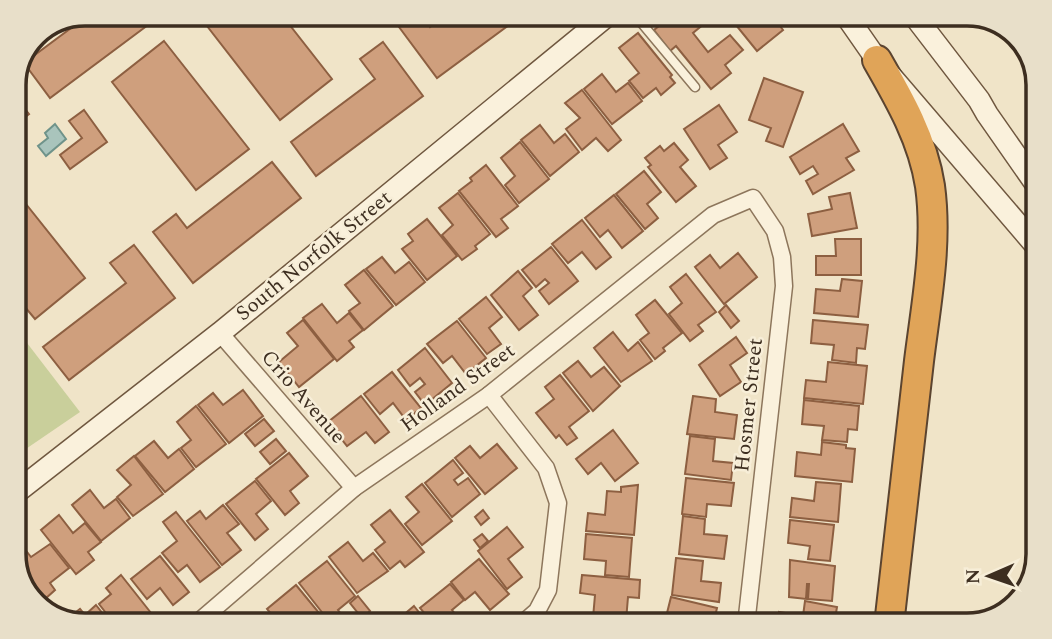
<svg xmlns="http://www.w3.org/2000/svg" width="1052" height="639" font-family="Spectral,serif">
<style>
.green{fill:#c9cf9b}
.water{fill:#a9c4bc;stroke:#6f938a;stroke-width:2}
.building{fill:#cf9f7d;stroke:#8d5f41;stroke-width:2}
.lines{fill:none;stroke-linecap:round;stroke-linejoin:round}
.service-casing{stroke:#8d765c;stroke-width:11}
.minor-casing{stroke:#8d765c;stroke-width:19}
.secondary-casing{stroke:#6f573f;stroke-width:24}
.motorway-casing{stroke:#5b4430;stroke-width:32}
.service{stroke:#faf1dc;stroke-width:8}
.minor{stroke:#faf1dc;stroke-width:16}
.secondary{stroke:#faf1dc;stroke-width:21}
.motorway{stroke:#e0a458;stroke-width:28}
.labels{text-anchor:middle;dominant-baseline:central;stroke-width:5;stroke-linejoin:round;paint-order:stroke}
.street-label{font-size:21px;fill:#3d2e20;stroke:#f7eed8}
.rim{fill:none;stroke:#3d2e20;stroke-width:3.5}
</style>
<rect width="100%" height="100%" fill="#f0e4c8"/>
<path class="green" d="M14,326L80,412L17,455L14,452Z"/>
<path class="water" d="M55,124L66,139L46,156L38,146L48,138L45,133Z"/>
<g class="building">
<path d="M90,14H153L156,19L50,98L24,63Z"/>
<path d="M204,14H281L332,79L280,120L200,17Z"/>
<path d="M416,14H421L430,27L447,14H524L437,78L399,27Z"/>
<path d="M674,14H716L693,33L708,52L730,35L743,50L725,65L731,73L711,89L676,46L670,51L654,30Z"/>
<path d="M727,14H771L783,30L757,51Z"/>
<path d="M638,33L672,75L670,77L675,83L661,95L656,88L643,98L629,81L639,73L619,48Z"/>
<path d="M164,41L249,149L196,190L112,82Z"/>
<path d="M383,42L423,96L316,176L291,142L375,79L360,59Z"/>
<path d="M602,74L616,92L628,83L642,101L612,124L584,89Z"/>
<path d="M764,78L803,92L783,147L766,141L771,128L749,120Z"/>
<path d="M582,90L621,140L608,151L596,138L582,150L566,129L580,118L565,103Z"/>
<path d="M14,95L29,114L14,126Z"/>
<path d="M719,105L737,132L718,145L727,158L710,169L684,129Z"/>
<path d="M84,110L107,142L70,169L60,155L82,138L69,121Z"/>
<path d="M843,124L859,151L846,158L854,170L813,194L806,181L818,174L813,166L800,174L790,157Z"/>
<path d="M540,125L554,143L565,134L579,152L550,176L521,140Z"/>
<path d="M520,142L549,179L519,203L505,185L515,176L501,158Z"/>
<path d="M674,143L688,160L680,167L696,186L676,202L648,167L651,165L645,158L660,146L664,151Z"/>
<path d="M272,162L301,198L193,283L153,232L176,214L187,228Z"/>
<path d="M486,165L518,206L501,219L508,228L496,237L459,191L472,181L470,178Z"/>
<path d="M644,171L661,192L647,204L658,218L645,229L616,194Z"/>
<path d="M14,189L85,278L35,319L14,294Z"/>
<path d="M458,193L490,234L475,246L477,249L462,260L442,235L453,225L439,208Z"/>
<path d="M850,193L857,228L812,236L808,214L832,209L829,197Z"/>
<path d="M614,195L643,231L622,248L608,230L600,237L585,218Z"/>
<path d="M427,219L457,256L427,280L402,249L413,241L408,234Z"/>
<path d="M582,220L611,257L596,269L582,252L568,263L552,244Z"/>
<path d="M835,239H861V275H816V256H836Z"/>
<path d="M134,245L175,298L69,380L43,347L126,283L110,263Z"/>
<path d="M551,247L578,281L549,304L539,291L549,283L545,279L536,287L522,270Z"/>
<path d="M738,253L757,277L724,304L695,267L710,255L720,268Z"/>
<path d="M382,257L395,273L409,262L425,282L396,305L366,269Z"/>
<path d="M364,270L393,306L364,330L349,311L360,303L345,285Z"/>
<path d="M518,271L532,288L523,296L538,315L519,330L491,295Z"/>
<path d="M686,274L716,312L698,325L703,331L690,341L669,314L682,303L670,287Z"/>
<path d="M842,279L862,281L858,317L814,313L816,289L840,291Z"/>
<path d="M486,297L502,317L489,328L501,344L487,354L459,319Z"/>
<path d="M655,300L682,333L663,348L665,351L655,359L640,340L649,333L636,315Z"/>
<path d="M322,304L337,323L349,313L363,330L349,341L354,347L337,361L303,318Z"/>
<path d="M726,305L739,321L731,328L719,312Z"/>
<path d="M303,320L334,359L299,387L279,362L298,346L287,333Z"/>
<path d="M813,320L868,325L865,349L857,348L856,363L832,360L834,345L811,343Z"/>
<path d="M457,321L486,358L466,374L452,356L443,363L427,344Z"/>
<path d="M613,332L628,351L638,342L652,361L621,382L594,348Z"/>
<path d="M736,337L747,353L730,365L741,382L720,396L699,365Z"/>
<path d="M425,348L452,383L425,405L415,392L425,384L420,378L410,386L398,370Z"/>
<path d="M578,361L591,377L604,367L620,386L593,411L563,373Z"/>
<path d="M828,362L867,366L863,404L804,398L806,380L826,382Z"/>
<path d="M392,372L421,408L406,420L393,403L380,414L364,394Z"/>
<path d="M560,375L589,411L569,427L577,438L567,445L559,435L556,438L536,413L554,399L545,387Z"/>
<path d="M243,390L263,416L229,443L198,405L213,393L223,405Z"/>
<path d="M361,396L389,432L375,443L366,432L347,446L328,422Z"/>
<path d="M693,396L716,399L715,412L737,415L734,439L687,434Z"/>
<path d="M804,400L859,406L857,430L848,429L847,442L822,440L824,426L802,424Z"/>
<path d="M196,406L226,444L196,467L181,448L191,440L177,422Z"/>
<path d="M264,419L274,431L255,446L245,434Z"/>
<path d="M613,430L638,463L615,481L601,463L588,474L576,459Z"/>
<path d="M690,436L715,439L713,461L733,463L731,480L685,474Z"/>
<path d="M276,439L286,451L270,464L260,452Z"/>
<path d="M154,441L168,458L179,449L194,469L165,492L135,456Z"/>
<path d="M822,442L846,445V448L855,449L852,482L795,476L797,452L821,455Z"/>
<path d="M497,444L517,468L485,494L455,458L470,446L480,458Z"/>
<path d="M289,453L308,476L290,491L299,503L285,515L256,479Z"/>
<path d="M134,456L163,494L133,516L117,497L131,485L117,470Z"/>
<path d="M453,460L463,473L454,480L458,485L468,478L480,494L452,517L425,483Z"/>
<path d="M686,478L734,483L731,506L707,504L706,517L682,514Z"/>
<path d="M255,481L271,501L256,514L268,529L255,540L226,504Z"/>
<path d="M816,482L841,484L838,522L790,517L792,498L814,501Z"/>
<path d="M422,484L452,521L422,545L405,524L419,512L406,497Z"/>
<path d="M638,485L634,535L586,531L588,513L605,515L607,491L621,492V487Z"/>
<path d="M90,490L104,508L116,499L130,518L101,541L72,505Z"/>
<path d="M223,505L239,524L227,533L241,550L222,565L187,521L200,511L206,519Z"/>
<path d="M390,510L424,552L405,567L400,561L390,569L375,550L385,542L371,525Z"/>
<path d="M483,510L489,518L481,525L475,517Z"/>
<path d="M176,512L220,567L200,582L187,565L178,572L162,553L177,541L163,522Z"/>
<path d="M59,515L73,533L85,523L101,542L88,552L94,560L76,574L41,530Z"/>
<path d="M683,516L705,519L704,534L727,536L724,559L679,554Z"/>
<path d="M790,520L834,525L830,561L808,559L810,546L788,543Z"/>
<path d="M507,527L523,547L508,559L522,577L507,589L478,551Z"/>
<path d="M482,534L488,541L480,548L474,540Z"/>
<path d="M586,534L632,538L629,577L605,575L606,561L584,559Z"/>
<path d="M348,542L363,561L373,553L388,571L357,593L329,557Z"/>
<path d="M50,544L69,568L50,583L55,590L45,599L18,565L14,554L23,547L31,557Z"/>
<path d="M160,556L189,592L173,605L160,588L147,599L131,579Z"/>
<path d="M676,558L703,561L701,581L721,583L719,602L672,595Z"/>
<path d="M479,559L509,594L490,610L475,592L465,600L451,582Z"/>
<path d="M790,560L835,566L832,601L808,599L809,584H807L806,599L789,597Z"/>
<path d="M327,561L355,596L338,610L345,619L337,625H332L299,583Z"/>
<path d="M121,575L155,618L146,625H133L124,614L113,622L99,604L111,594L106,588Z"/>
<path d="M582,575L640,580L639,598L628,597L626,621L593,618L595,595L580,593Z"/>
<path d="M450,584L464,600L452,610L464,625H434L420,608Z"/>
<path d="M296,585L329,625H280L267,609Z"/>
<path d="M358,596L370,611L362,618L350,603Z"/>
<path d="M671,597L717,608L713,625L697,623V625H664Z"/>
<path d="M805,601L837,607L834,625H777L779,612L803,616Z"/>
<path d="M96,605L111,624L109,625H85L66,620L80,609L85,615Z"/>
<path d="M414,606L429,625H394L395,622Z"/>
</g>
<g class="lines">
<defs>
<g id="service">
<path d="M574,14L585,30"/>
<path d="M634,14L695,87"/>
</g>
<g id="minor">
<path d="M220,333L354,488"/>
<path d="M489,395L546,468L558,503L548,590L537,611L521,625"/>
<path d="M195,625L354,488L489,395L713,215L753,198L775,231L782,257L784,286L746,625"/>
</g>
<g id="secondary">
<path d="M845,14L877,60L1038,248"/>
<path d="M913,14L979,100L987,114L1038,187"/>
<path d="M14,494L220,333L609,14"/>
</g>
<path id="motorway" d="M877,60C900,100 923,140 930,186C938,244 926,304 919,361C909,449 899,537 889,625"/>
</defs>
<use href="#service" class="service-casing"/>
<use href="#minor" class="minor-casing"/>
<use href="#secondary" class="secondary-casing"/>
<use href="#motorway" class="motorway-casing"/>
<use href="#service" class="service"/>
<use href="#minor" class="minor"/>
<use href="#secondary" class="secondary"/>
<use href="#motorway" class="motorway"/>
</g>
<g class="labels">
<g class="street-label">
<text transform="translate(314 256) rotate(-39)">South Norfolk Street</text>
<text transform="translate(458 388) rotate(-36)">Holland Street</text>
<text transform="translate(303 397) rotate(49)">Crio Avenue</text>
<text transform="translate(749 405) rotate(-84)">Hosmer Street</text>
</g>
</g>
<path d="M0 0H1052V639H0ZM85 26H967A59 59 0 0 1 1026 85V554A59 59 0 0 1 967 613H85A59 59 0 0 1 26 554V85A59 59 0 0 1 85 26Z" fill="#e8dfc9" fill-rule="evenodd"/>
<path class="rim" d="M85 26H967A59 59 0 0 1 1026 85V554A59 59 0 0 1 967 613H85A59 59 0 0 1 26 554V85A59 59 0 0 1 85 26Z"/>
<g transform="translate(989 576) rotate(268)" stroke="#f7eed8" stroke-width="5" paint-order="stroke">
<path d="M0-5L12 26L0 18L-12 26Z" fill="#3d2e20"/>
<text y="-10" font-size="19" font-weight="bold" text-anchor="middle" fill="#3d2e20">N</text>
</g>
</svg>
